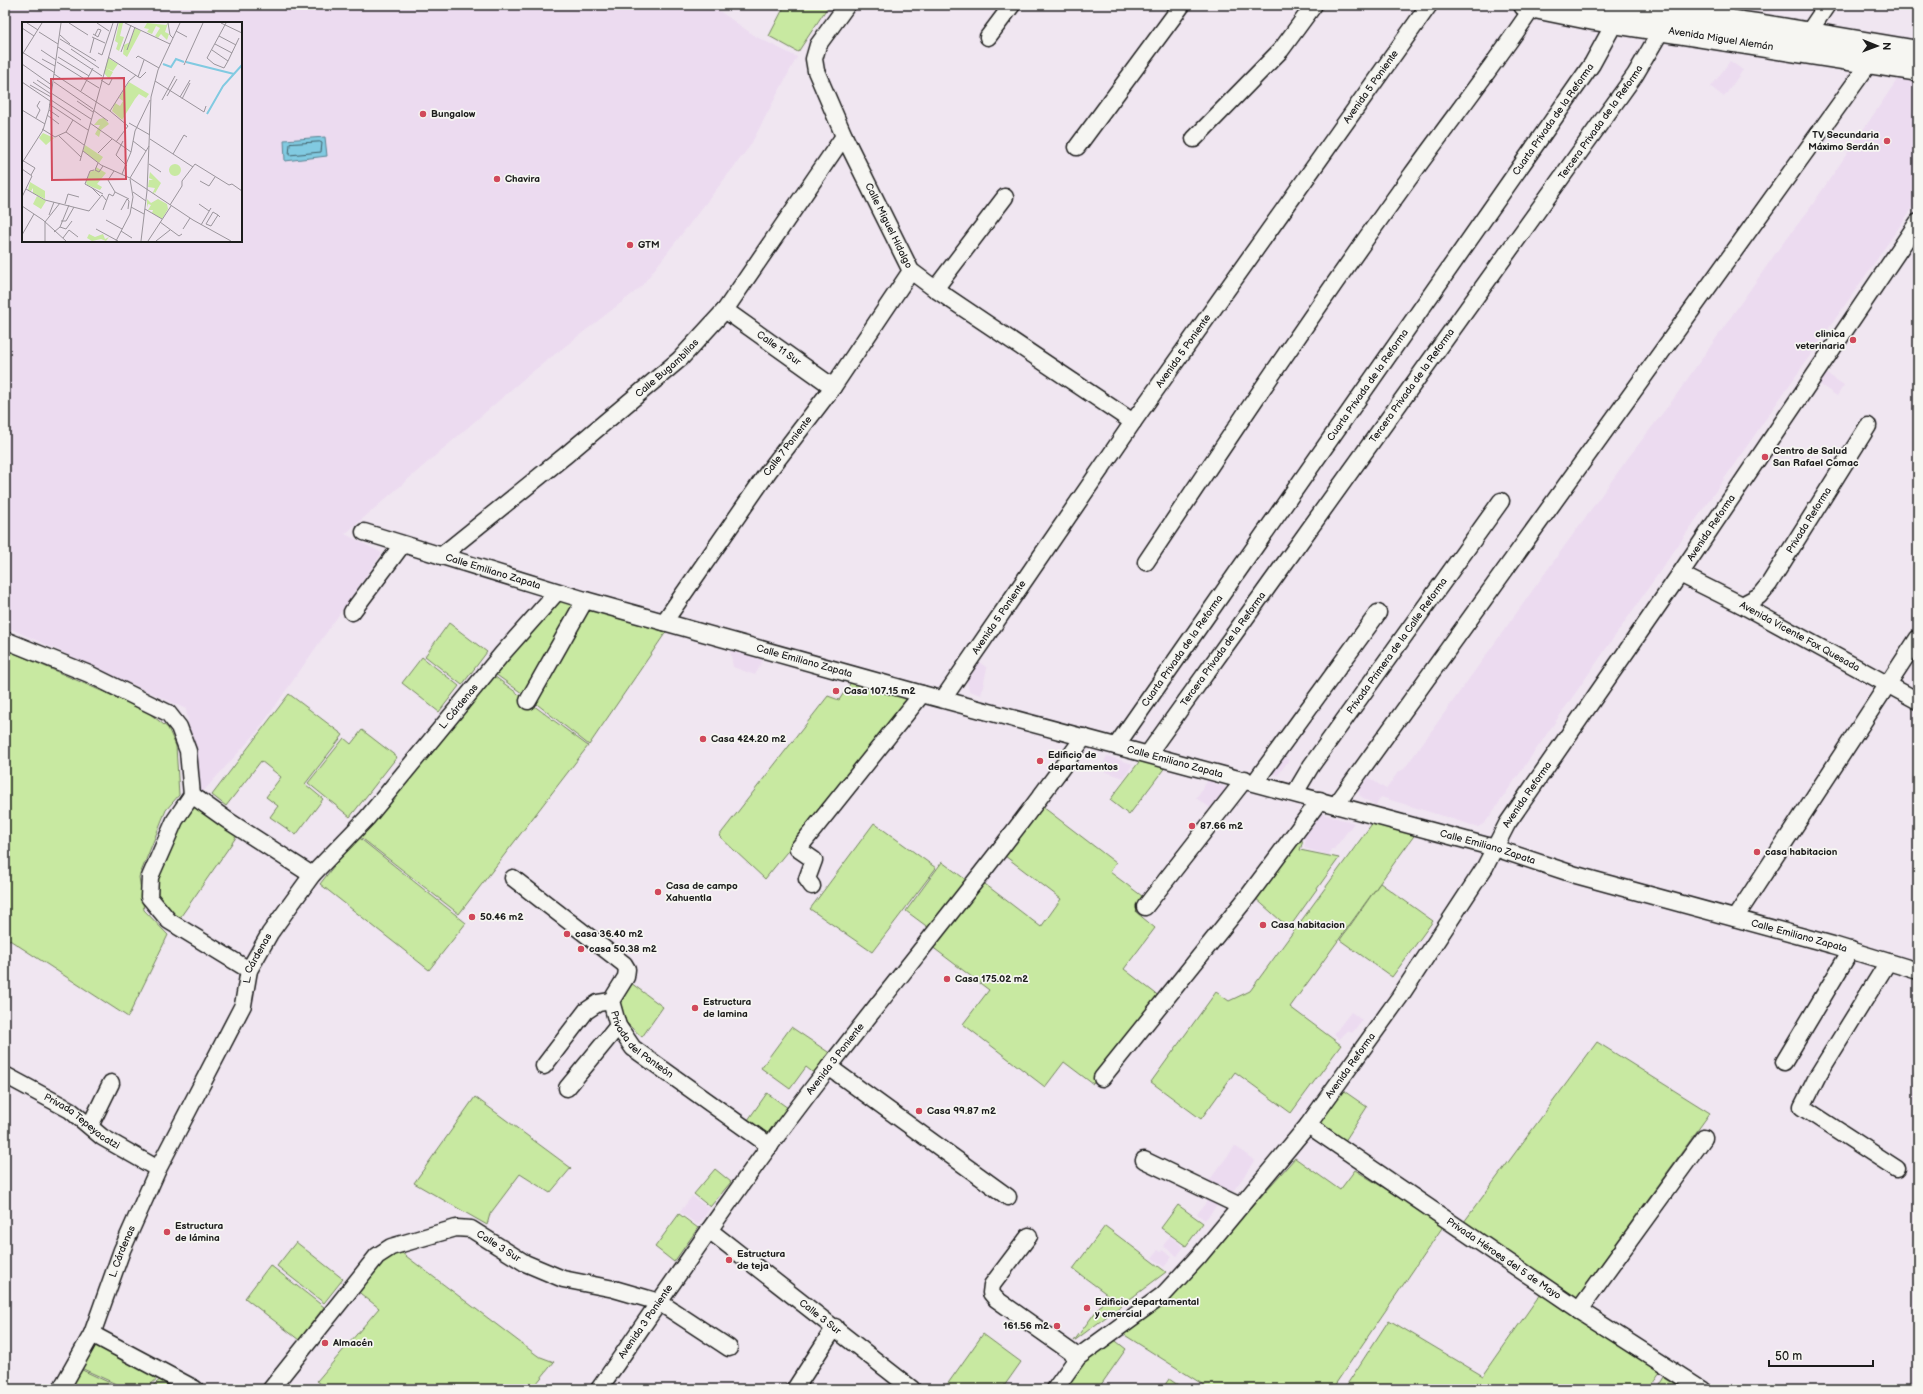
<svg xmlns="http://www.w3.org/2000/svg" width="1923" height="1394" font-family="'Balsamiq Sans',sans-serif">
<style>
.built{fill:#ecdbf0;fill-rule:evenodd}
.green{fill:#c8e9a1;stroke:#72825e}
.water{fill:#81cae1;stroke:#598492}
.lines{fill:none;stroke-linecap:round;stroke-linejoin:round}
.shore{stroke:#44626b;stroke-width:1}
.street-casing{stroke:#1c1c1c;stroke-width:19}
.secondary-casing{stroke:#1c1c1c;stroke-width:25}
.street{stroke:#f6f6f2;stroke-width:16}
.secondary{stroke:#f6f6f2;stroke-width:22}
.poi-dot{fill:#d1495b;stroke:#f6f6f2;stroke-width:1.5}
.labels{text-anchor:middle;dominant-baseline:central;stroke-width:3.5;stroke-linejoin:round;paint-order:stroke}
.street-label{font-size:10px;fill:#1c1c1c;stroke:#f6f6f2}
.poi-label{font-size:10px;font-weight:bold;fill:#1c1c1c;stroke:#f6f6f2;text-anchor:start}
.inset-river{fill:none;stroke:#81cae1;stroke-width:2}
.inset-road{fill:none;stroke:#9b959c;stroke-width:1}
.view{fill:#d1495b;fill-opacity:0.15;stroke:#d1495b;stroke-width:2}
.inset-edge{fill:none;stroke:#1c1c1c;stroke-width:2}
</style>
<rect width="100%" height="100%" fill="#f0e6f1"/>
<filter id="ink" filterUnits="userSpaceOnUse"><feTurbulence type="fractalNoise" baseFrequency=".025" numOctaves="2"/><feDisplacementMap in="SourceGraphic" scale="8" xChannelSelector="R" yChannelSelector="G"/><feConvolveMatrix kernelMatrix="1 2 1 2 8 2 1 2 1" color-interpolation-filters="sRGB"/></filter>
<g filter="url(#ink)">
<g class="built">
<path d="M5,5H711L755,36L797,57L750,146L640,288L527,376L345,534L382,553L257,732L200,795L186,709L5,626ZM23,23H241V241H23Z"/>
<path d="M1730,61L1743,70L1724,97L1711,87Z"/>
<path d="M1897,80L1918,82V200L1485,823L1478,827L1381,797L1376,806L1359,795L1360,793L1354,790L1360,781L1364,784L1368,777L1386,789L1385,791L1398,772L1404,769L1628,458L1672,401L1780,247L1808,211Z"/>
<path d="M1823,371L1844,385L1837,396L1816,382Z"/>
<path d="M730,650L763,660L755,675L733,667Z"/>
<path d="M978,661L987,668L981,695L969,691L966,678Z"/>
<path d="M1278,753L1289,760L1278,775L1265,772Z"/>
<path d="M1107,756L1133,764L1124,778L1100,770Z"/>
<path d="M1209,779L1219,786L1221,784L1227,789L1212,809L1196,798Z"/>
<path d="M1317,812L1354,823L1334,849H1331L1329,855L1304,848L1306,839L1299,837Z"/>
<path d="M1351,1012L1362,1020L1352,1033L1348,1030L1340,1039L1334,1034Z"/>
<path d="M1235,1146L1255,1161L1229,1197L1208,1182Z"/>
<path d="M1212,1195L1220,1202L1205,1220L1197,1214Z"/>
<path d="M692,1196L710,1209L698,1225L680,1212Z"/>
<path d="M1170,1236L1184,1247L1177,1256L1163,1246Z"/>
<path d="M1158,1250L1161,1252L1162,1250L1172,1257L1164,1267L1152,1258Z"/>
</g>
<g class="green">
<path d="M785,5H829L798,52L769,36Z"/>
<path d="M556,596L576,603L526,696L491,671Z"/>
<path d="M585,605L666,632L589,745L533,701Z"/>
<path d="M449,623L487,652L462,685L425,656Z"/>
<path d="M5,649L145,710L168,728L176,746L179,795L166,810L139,877L144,910L168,935L128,1017L5,937Z"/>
<path d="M422,657L459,686L439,712L402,683Z"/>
<path d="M490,673L588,746L459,914L359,836Z"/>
<path d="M852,681L914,695L765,879L719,836L828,696L839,700Z"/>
<path d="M289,694L343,735L305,784L323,799L296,835L270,817L278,806L266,797L281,777L261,761L226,806L212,795Z"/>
<path d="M362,730L397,757L350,817L308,783L344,738L351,744Z"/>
<path d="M1142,758L1166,766L1129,815L1110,800Z"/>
<path d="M194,802L239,833L179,919L152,896L154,877Z"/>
<path d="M1043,807L1116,863L1110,872L1146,899L1136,912L1155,928L1124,969L1160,997L1093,1084L1064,1062L1045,1087L963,1024L989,990L931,946L981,881L1041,927L1061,899L1005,856Z"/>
<path d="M1374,821L1416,833L1290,1007L1341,1045L1291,1113L1235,1072L1201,1119L1151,1082L1216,992L1229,1001L1250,991Z"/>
<path d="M874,823L936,868L872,952L810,909Z"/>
<path d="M357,836L466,923L429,970L320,884Z"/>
<path d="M1296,840L1303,841L1300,850L1339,858L1289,928L1254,897Z"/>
<path d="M942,862L969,882L933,931L906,911Z"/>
<path d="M1380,883L1433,921L1392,977L1340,940Z"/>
<path d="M631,983L663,1007L642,1037C632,1028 613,1014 620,999C623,994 628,988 631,983Z"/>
<path d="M791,1027L831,1054L816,1075L806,1067L790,1089L761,1068Z"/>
<path d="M1597,1042L1710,1113L1576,1299L1464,1222Z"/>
<path d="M1341,1089L1367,1107L1343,1144L1314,1124Z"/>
<path d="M767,1093L788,1108L769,1135L748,1120Z"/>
<path d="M475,1097L571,1168L550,1193L520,1174L490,1214L487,1225L414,1183Z"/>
<path d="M1295,1158L1340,1190L1355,1170L1444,1225L1332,1389H1210L1123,1334L1164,1306Z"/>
<path d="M715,1169L731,1182L710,1207L694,1194Z"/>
<path d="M1178,1205L1203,1223L1186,1246L1161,1228Z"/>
<path d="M679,1214L698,1228L674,1262L655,1247Z"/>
<path d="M1105,1226L1166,1272L1074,1341L1108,1295L1073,1269Z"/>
<path d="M296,1242L343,1279L324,1303L277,1266Z"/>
<path d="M398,1250L538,1356L554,1362L532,1389H328L317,1381L379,1308L356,1290L379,1260Z"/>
<path d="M270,1265L324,1307L299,1340L245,1298Z"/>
<path d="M1541,1293L1659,1372L1647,1389H1344L1389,1320L1483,1376Z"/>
<path d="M983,1334L1021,1362L1002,1389H944Z"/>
<path d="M1112,1338L1126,1349L1098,1389H1063L1081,1362Z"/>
<path d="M96,1341L162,1374L146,1389H127L81,1368Z"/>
<path d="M80,1369L123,1389H68Z"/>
<path d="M1664,1376L1685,1389H1656Z"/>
<path d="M162,1378L177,1387L176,1389H149Z"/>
<path d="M1169,1379L1184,1389H1162Z"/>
</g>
<path class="water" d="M325,137L327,156L285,161L284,140Z"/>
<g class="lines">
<path class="shore" d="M320,142L322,143L321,152L289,155L290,144Z"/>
<defs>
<g id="street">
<path id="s1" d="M847,5L818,45L814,59L816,71L844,136L911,271L935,289L1133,422"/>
<path d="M1718,30L1727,5"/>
<path d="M988,37L1012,5"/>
<path d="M1802,42L1827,5"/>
<path d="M1194,139L1281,50L1314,5"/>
<path d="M1077,147L1182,5"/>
<path d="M935,289L1005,197"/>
<path id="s2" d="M725,310L833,387"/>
<path id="s3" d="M364,532L585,600L922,694L1495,848L1576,875L1833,945L1918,971"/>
<path id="s4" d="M441,556L566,455L680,359L725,310L844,136"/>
<path d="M1146,562C1232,433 1319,303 1410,177C1451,120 1494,65 1533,7"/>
<path id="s5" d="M1680,574L1742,605L1918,701"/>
<path id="s6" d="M1742,605L1759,596L1769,584L1868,426"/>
<path d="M352,612L402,545"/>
<path id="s7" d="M664,622L768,472L833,387L911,271"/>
<path d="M5,640L89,674L168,713L179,727L188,751L192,795"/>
<path id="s8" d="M943,699L1133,422L1429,5"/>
<path d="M528,701L585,600"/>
<path id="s9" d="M1116,746L1592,64L1615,22"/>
<path id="s10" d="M1148,754L1635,75L1662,29L1663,20"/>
<path d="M1255,782L1378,613"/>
<path id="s11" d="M1295,793L1311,766L1501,501"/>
<path d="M1336,805L1870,62"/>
<path id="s12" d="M513,878L624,964L627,969L626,977L611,1001L618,1026L633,1048L770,1146"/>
<path d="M812,886L807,879L814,860L798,849L922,694"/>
<path d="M1145,907L1245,779"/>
<path d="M1735,918L1918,638"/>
<path d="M1888,962L1818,1075L1802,1107L1897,1169"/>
<path d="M249,970L169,921L149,897L150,877L175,820L192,795L227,820L312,875"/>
<path d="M1784,1062L1851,950"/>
<path d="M544,1066L586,1011L598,1003L611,1001"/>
<path d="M829,1067L1008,1197"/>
<path id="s13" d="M5,1075L70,1110L102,1137L158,1169"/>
<path d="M1102,1078L1249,895L1320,800"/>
<path d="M567,1088L618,1026"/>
<path id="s14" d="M1308,1125L1579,1310L1702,1389"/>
<path d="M90,1126L111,1083"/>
<path d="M1144,1160L1240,1206"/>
<path id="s15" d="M709,1230L912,1389"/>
<path d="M1029,1236L992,1285L991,1293L996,1299L1078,1357"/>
<path d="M1579,1310L1704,1138"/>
<path d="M92,1334L195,1389"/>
<path id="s16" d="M61,1389L92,1334L122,1250L158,1169L243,1005L249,970L270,933L312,875L367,818L502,654L557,592"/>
<path id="s17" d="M271,1389L377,1256L391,1247L456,1228L471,1229L525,1263L563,1279L614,1289L659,1302L729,1348"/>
<path id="s18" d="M599,1389C674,1281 748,1171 829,1067C914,957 1003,850 1084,737"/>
<path d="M795,1389L835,1327"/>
<path id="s19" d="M1055,1389L1078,1357L1163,1295L1200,1255L1308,1125L1399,998L1485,867L1507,824L1680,574L1918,222"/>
</g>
<g id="secondary">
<path id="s20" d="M1525,5L1594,19L1918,70"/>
<path d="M1615,5L1763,26L1918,52"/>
</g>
</defs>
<use href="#street" class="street-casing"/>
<use href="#secondary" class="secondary-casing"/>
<use href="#street" class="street"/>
<use href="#secondary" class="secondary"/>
</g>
</g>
<g class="poi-dot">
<circle cx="423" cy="114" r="4"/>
<circle cx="1887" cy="141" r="4"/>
<circle cx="497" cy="179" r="4"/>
<circle cx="630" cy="245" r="4"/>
<circle cx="1853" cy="340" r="4"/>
<circle cx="1765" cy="457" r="4"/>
<circle cx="836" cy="691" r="4"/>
<circle cx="703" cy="739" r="4"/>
<circle cx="1040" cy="761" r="4"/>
<circle cx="1192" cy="826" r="4"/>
<circle cx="1757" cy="852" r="4"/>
<circle cx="658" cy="892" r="4"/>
<circle cx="472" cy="917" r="4"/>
<circle cx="1263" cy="925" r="4"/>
<circle cx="567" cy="934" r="4"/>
<circle cx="581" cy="949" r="4"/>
<circle cx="947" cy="979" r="4"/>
<circle cx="695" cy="1008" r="4"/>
<circle cx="919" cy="1111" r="4"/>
<circle cx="167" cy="1232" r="4"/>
<circle cx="729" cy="1260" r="4"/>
<circle cx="1087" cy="1308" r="4"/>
<circle cx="1057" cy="1326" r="4"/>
<circle cx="325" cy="1343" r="4"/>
</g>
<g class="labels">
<g class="street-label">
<text stroke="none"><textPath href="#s20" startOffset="199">Avenida Miguel Alemán</textPath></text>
<text stroke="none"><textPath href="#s8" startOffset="747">Avenida 5 Poniente</textPath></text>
<text stroke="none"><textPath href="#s9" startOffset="764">Cuarta Privada de la Reforma</textPath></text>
<text stroke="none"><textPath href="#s10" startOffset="777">Tercera Privada de la Reforma</textPath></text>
<text stroke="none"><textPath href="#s1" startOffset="247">Calle Miguel Hidalgo</textPath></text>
<text stroke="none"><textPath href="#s2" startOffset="66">Calle 11 Sur</textPath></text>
<text stroke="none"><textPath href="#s8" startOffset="423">Avenida 5 Poniente</textPath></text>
<text stroke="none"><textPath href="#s4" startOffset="294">Calle Bugambilias</textPath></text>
<text stroke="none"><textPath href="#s9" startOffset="440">Cuarta Privada de la Reforma</textPath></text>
<text stroke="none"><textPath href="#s10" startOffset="453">Tercera Privada de la Reforma</textPath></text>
<text stroke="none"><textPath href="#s7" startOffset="215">Calle 7 Poniente</textPath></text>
<text stroke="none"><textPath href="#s6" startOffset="110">Privada Reforma</textPath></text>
<text stroke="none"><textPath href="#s19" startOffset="1089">Avenida Reforma</textPath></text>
<text stroke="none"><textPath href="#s3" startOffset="135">Calle Emiliano Zapata</textPath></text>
<text stroke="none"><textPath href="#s8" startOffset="99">Avenida 5 Poniente</textPath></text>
<text stroke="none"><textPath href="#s5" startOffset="135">Avenida Vicente Fox Quesada</textPath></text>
<text stroke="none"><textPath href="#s11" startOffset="179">Privada Primera de la Calle Reforma</textPath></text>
<text stroke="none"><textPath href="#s10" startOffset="129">Tercera Privada de la Reforma</textPath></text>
<text stroke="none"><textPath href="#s9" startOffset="116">Cuarta Privada de la Reforma</textPath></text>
<text stroke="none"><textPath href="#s3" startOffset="459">Calle Emiliano Zapata</textPath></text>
<text stroke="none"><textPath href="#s16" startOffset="799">L. Cárdenas</textPath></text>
<text stroke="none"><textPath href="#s3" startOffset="843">Calle Emiliano Zapata</textPath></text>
<text stroke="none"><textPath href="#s19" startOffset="765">Avenida Reforma</textPath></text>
<text stroke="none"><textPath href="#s3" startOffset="1167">Calle Emiliano Zapata</textPath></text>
<text stroke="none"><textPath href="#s3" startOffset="1491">Calle Emiliano Zapata</textPath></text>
<text stroke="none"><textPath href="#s16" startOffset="475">L. Cárdenas</textPath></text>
<text stroke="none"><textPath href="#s12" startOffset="238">Privada del Panteón</textPath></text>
<text stroke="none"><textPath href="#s18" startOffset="406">Avenida 3 Poniente</textPath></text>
<text stroke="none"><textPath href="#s19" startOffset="441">Avenida Reforma</textPath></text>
<text stroke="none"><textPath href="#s13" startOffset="90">Privada Tepeyacatzi</textPath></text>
<text stroke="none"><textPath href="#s17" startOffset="302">Calle 3 Sur</textPath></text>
<text stroke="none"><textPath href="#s16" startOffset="151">L. Cárdenas</textPath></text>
<text stroke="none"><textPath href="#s14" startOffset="237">Privada Héroes del 5 de Mayo</textPath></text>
<text stroke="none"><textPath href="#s15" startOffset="141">Calle 3 Sur</textPath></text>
<text stroke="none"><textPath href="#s18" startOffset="82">Avenida 3 Poniente</textPath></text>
</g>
<g class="poi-label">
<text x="431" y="114">Bungalow</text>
<text x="1879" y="135" text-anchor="end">TV Secundaria<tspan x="1879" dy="12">Máximo Serdán</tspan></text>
<text x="505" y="179">Chavira</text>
<text x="638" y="245">GTM</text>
<text x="1845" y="334" text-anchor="end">clinica<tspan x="1845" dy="12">veterinaria</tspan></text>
<text x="1773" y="451">Centro de Salud<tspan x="1773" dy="12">San Rafael Comac</tspan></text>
<text x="844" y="691">Casa 107.15 m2</text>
<text x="711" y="739">Casa 424.20 m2</text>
<text x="1048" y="755">Edificio de<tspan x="1048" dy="12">departamentos</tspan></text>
<text x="1200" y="826">87.66 m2</text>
<text x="1765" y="852">casa habitacion</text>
<text x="666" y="886">Casa de campo<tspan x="666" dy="12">Xahuentla</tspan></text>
<text x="480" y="917">50.46 m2</text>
<text x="1271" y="925">Casa habitacion</text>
<text x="575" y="934">casa 36.40 m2</text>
<text x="589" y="949">casa 50.38 m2</text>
<text x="955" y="979">Casa 175.02 m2</text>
<text x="703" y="1002">Estructura<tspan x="703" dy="12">de lamina</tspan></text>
<text x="927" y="1111">Casa 99.87 m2</text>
<text x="175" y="1226">Estructura<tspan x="175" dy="12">de lámina</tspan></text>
<text x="737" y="1254">Estructura<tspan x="737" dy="12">de teja</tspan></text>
<text x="1095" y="1302">Edificio departamental<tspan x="1095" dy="12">y cmercial</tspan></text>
<text x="1049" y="1326" text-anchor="end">161.56 m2</text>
<text x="333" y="1343">Almacén</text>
</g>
</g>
<g transform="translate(22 22)">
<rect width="220" height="220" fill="#f0e6f1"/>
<path d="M97,1H101L98,14L102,15L97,29L94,27L96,21L93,19ZM125,1L144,3L146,1L143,10L147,12L145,18L139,12L136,16L133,14L138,6L134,4L130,12L125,10L127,7L122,6ZM113,6L119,9L105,35L101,32L102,23L108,20ZM86,36L96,42L91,49L84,46L91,50L87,57L82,51ZM107,60L127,72L124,76L117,72L113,77L100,98L106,103L90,89L93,81L98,84L101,79L97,76ZM82,96L87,102L79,108L77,115L73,112L78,103H72L77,97ZM21,111L32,116L24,123L17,116ZM63,123L81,135L77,141L61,129ZM147 148a6 6 0 1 1 12 0a6 6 0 1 1-12 0ZM74,145L84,151L75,162L80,165L78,168L65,163L64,160L68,150L73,148ZM128,150L139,161L132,173L133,170L130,172L133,166L126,165L127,158H131L127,156ZM8,160L23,169V177L11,171V166L9,169L6,168ZM15,174L24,179L19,187L11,182ZM125,177L129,181L136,177L145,182L146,187L140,197L130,191L131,188H126L129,183L126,182L125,186ZM67,212L73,215L81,212L83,217L87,215L84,219L79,217L70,219L65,216Z" fill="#c8e9a1"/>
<path class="inset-river" d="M164,40L212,52M141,42L149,45L154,37L162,40M185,92L201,64L220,43"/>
<path class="inset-road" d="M5,1L16,8M47,1L66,13M75,1L87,9M103,1L148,22M146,1L148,13L151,16M199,1L220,11M0,6L12,14M154,9L165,15M17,10L36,22M71,12L76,15L79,8L76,7L73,13M38,13L48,22M197,14L214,23M70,15L83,21M38,17L74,39M193,22L210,31M36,25L80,54M49,27L77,46M19,28L34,38M105,28L113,5M190,28L206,39L202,46L192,42L185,36L204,1M0,30L33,51M99,30L109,3M68,31L72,16M76,31L80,33L91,1M0,33L20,1M36,35L67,54M86,35L118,56L124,50M114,36L116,34L137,46M20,37L33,44M206,39L217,16M35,40L77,66M0,42L31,64M162,43L181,1M32,52L88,89L106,104M116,55L122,38M15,58L30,68M79,58L87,63L90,57M133,59L182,90L184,84M0,60L28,79M11,60L29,72M32,60L71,87M8,63L29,75M146,67L153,54M59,69L71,46M29,71L69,97M145,74L155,57M158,75L168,58M160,77L168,61M29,78L59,98M140,78L146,67M55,79L71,90M27,82L66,108M0,88L23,102M27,88L37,95M71,88L86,99M88,89L107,59L114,53M25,93L37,102M14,96L18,88L15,84L18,79M68,101L109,130M107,101L128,113M20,107L33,115L44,110L51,98M44,110L62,123M37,114L59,135M128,117L171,145M101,119L94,133L105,144M111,119L124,129M94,120L106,104M61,129L79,143L108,156L171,198L209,219M76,131L90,117M151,132L162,113L165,115M0,138L13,146L9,153M58,139L96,1M0,141L21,108L27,88L39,1M76,141L73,148L77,150L81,144M127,142L139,150M0,147L10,154L0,175M72,148L68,149L63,162L81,172M92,149L86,158L93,170M100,152L109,130L113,109L128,78M108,156L127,124M178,159L187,164L193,155M69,165L78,174M4,167L23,178L67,189L80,173L84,178M125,169L129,75L136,48L158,1M93,170L107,177M111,170L124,179M43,182L46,172L57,175M177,182L187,189M148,183L160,164V159L173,142L207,163L210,162L220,169M0,184L21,198L44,219M109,185L122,192M123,187L140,197M81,188L87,172L91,174L93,170M99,188L105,177L107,179L106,187M27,193L32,180M196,193L189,204L184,202L191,190L196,193L198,195M84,198L100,207M39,199H44L52,185M138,200L157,214L160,212M179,203L189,186M38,205L44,207L50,199M74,207L96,219M161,207L168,196M99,209L110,216M32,210L38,205L47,183M0,213L12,192M41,216L47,208L56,215M23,219V200L38,181M94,219L108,192L111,175L108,157M119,219L125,169M126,219L149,184M134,219L148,208"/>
<path class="view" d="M102,56L104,157L30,158L29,57Z"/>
<rect width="220" height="220" class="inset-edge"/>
</g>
<rect width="1923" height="1394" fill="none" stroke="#f6f6f2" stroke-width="20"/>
<rect x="10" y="10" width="1903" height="1374" fill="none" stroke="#1c1c1c" stroke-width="1.5" filter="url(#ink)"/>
<g transform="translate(1877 46) rotate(91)" stroke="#f6f6f2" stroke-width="3" paint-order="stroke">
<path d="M0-3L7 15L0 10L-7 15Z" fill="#1c1c1c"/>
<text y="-6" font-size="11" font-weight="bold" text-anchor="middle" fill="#1c1c1c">N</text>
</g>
<path d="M1769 1360v6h104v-6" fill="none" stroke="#1c1c1c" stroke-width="2"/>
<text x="1775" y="1360" font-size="12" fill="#1c1c1c" stroke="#f6f6f2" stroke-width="3" paint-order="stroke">50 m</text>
</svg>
